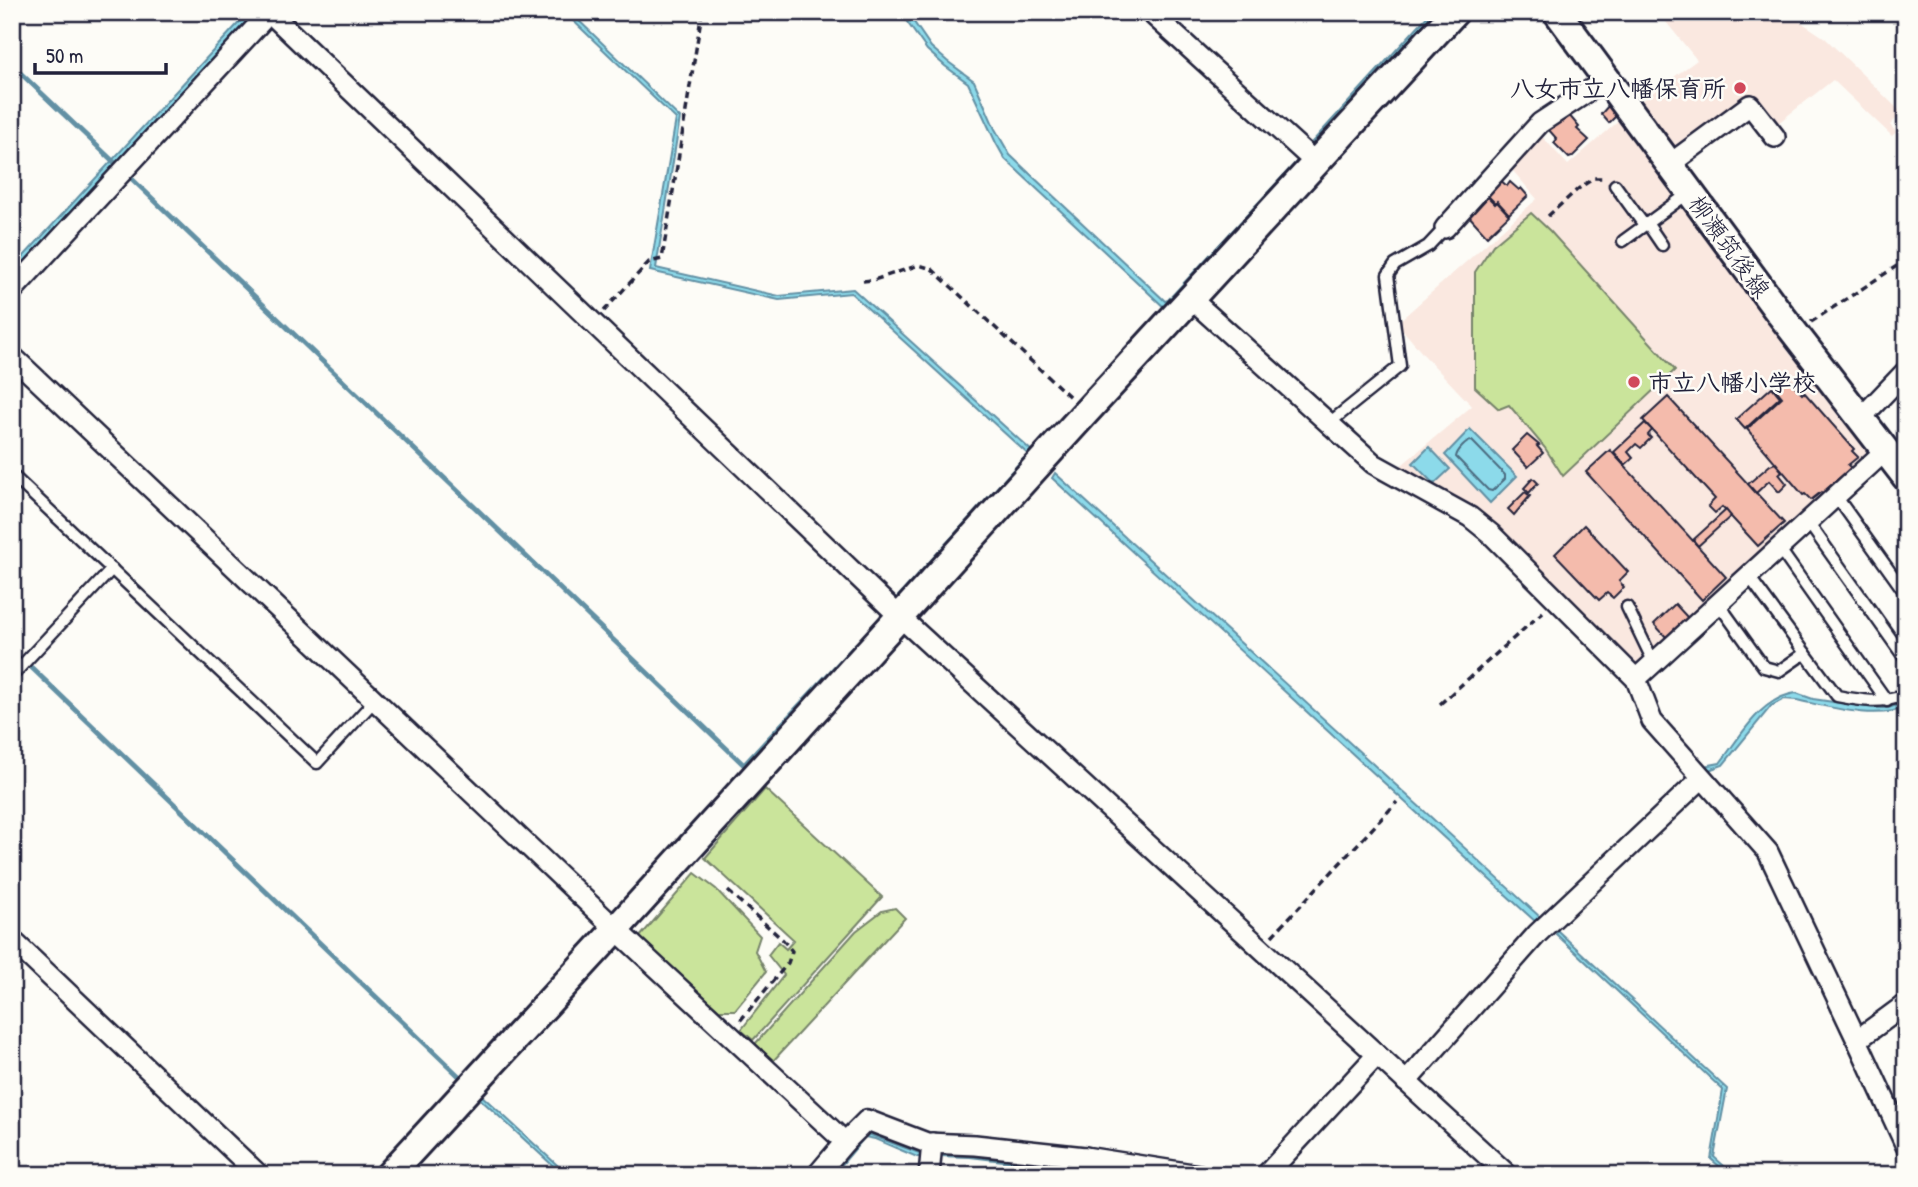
<svg xmlns="http://www.w3.org/2000/svg" width="1918" height="1187" font-family="'Patrick Hand','Klee One',sans-serif">
<style>
.built{fill:#fae8e0}
.green{fill:#cae49b;stroke:#76836b;stroke-width:2}
.water{fill:#8cdaea;stroke:#6290a4;stroke-width:2}
.lines{fill:none;stroke-linecap:round;stroke-linejoin:round}
.shore{stroke:#4c6c81;stroke-width:2}
.stream{stroke:#6290a4;stroke-width:5}
.building{fill:#f4bbac;stroke:#22223b;stroke-width:2}
.lane-casing{stroke:#22223b;stroke-width:15}
.street-casing{stroke:#22223b;stroke-width:24}
.secondary-casing{stroke:#22223b;stroke-width:32}
.path{stroke:#22223b;stroke-width:3.5;stroke-dasharray:7 5;stroke-linecap:butt}
.lane{stroke:#fdfcf7;stroke-width:10}
.street{stroke:#fdfcf7;stroke-width:19}
.secondary{stroke:#fdfcf7;stroke-width:26}
.poi-dot{fill:#d1495b;stroke:#fdfcf7;stroke-width:2.5}
.labels{text-anchor:middle;dominant-baseline:central;stroke-width:5;stroke-linejoin:round;paint-order:stroke}
.poi-label{font-size:24px;font-weight:bold;fill:#22223b;stroke:#fdfcf7;text-anchor:end}
.street-label{font-size:24px;fill:#22223b;stroke:#fdfcf7}
</style>
<rect width="100%" height="100%" fill="#fdfcf7"/>
<filter id="ink" filterUnits="userSpaceOnUse"><feTurbulence type="fractalNoise" baseFrequency=".0143" numOctaves="2"/><feDisplacementMap in="SourceGraphic" scale="14" xChannelSelector="R" yChannelSelector="G"/><feConvolveMatrix kernelMatrix="1 2 1 2 8 2 1 2 1" color-interpolation-filters="sRGB"/></filter>
<g filter="url(#ink)">
<g class="built">
<path d="M1693,12H1786L1825,38L1902,113L1890,125L1896,132L1892,136L1833,80L1773,127L1751,98L1669,157L1633,107L1697,60L1666,22Z"/>
<path d="M1621,119L1771,321L1769,323L1793,358H1799L1867,449L1866,458L1636,667L1500,534L1397,469L1472,406L1422,353L1397,323L1537,199L1508,165L1539,133L1568,165Z"/>
</g>
<g class="green">
<path d="M1531,213L1550,231L1675,370L1563,476L1545,448L1509,405L1499,409L1475,387V272L1493,245Z"/>
<path d="M765,789L882,897L753,1040L741,1030L784,975L768,955L778,942L786,949L794,940L705,858Z"/>
<path d="M695,873L716,889L760,936L755,951L766,972L735,1010H719L639,938Z"/>
<path d="M895,908L905,918L773,1061L755,1044L856,931L882,911Z"/>
</g>
<g class="water">
<path d="M564,12H570L680,118L656,268L779,296L853,289L1035,454L1032,458L851,293L779,300L650,271L676,119Z"/>
<path d="M900,12H907L931,47L947,61L974,81L995,129L1010,155L1165,301L1168,300L1297,161L1300,164L1166,309L1005,159L996,143L968,83L945,66L927,50Z"/>
<path d="M1431,12H1438L1316,146L1312,142Z"/>
<path d="M247,14L253,19L12,279V269Z"/>
<path d="M1470,429L1517,476L1490,503L1445,455Z"/>
<path d="M1429,447L1450,469L1434,484L1413,463Z"/>
<path d="M1055,473L1540,917L1576,883L1579,886L1538,924L1052,478Z"/>
<path d="M1796,693L1813,699L1874,708H1888L1906,702V707C1876,721 1827,706 1796,700L1784,699L1771,706L1723,765L1706,771L1704,766L1720,763C1741,736 1760,698 1796,693Z"/>
<path d="M1558,931L1727,1089L1714,1157L1734,1175H1729L1711,1159L1723,1090L1556,934Z"/>
<path d="M480,1094L568,1175H563L478,1097Z"/>
<path d="M863,1132L922,1154L921,1157H917L875,1139L865,1137L833,1175H826Z"/>
<path d="M939,1153L970,1154L1078,1167L1077,1170L970,1157L939,1156Z"/>
</g>
<g class="lines">
<path class="shore" d="M1472,441L1505,475V479L1492,491L1488,490L1456,457C1457,451 1466,441 1472,441Z"/>
<g class="stream">
<path d="M12,65L115,163"/>
<path d="M132,179L744,765L856,645"/>
<path d="M893,604L1023,461"/>
<path d="M12,648L17,653"/>
<path d="M32,668L460,1077"/>
</g>
</g>
<g class="building">
<path d="M1609,105L1618,114L1609,123L1601,114Z"/>
<path d="M1563,115L1566,118L1569,115L1579,127L1577,129L1589,140L1572,157L1569,158L1554,143L1557,139L1548,129Z"/>
<path d="M1498,178L1507,186L1510,182L1519,190L1521,188L1528,196L1509,214L1497,201L1495,203L1486,194Z"/>
<path d="M1488,197L1495,204L1497,202L1509,215L1487,236L1468,215Z"/>
<path d="M1787,377L1802,394L1804,392L1854,449L1852,451L1858,457L1848,465L1851,468L1822,493L1821,492L1811,500L1805,494L1803,495L1747,429L1782,397L1774,387Z"/>
<path d="M1772,387L1780,397L1745,429L1736,419Z"/>
<path d="M1668,397L1784,523L1758,546L1722,507L1715,513L1708,506L1715,499L1643,420Z"/>
<path d="M1645,423L1652,430L1648,435L1651,438L1641,448L1636,444L1628,452L1633,458L1625,465L1614,452Z"/>
<path d="M1527,435L1539,445L1537,446L1543,453L1528,467L1512,450Z"/>
<path d="M1610,450L1726,577L1702,600L1586,472Z"/>
<path d="M1775,463L1782,471L1779,474L1787,484L1779,492L1769,481L1756,493L1748,484L1770,465Z"/>
<path d="M1533,478L1538,483L1529,493L1524,488Z"/>
<path d="M1525,492L1530,496L1514,515L1508,509Z"/>
<path d="M1726,510L1731,516L1698,546L1693,540Z"/>
<path d="M1584,525L1628,572L1619,581L1624,587L1613,598L1607,593L1599,600L1555,554Z"/>
<path d="M1675,604L1688,618L1667,638L1654,624Z"/>
</g>
<g class="lines">
<defs>
<g id="lane">
<path d="M1615,185L1644,225"/>
<path d="M1647,223L1662,245"/>
<path d="M1623,241L1690,192"/>
<path d="M1328,424L1400,366L1388,275L1395,265L1428,246L1445,228"/>
<path d="M12,475L317,763L375,700"/>
<path d="M1836,496L1906,594"/>
<path d="M1808,522L1906,660"/>
<path d="M1779,548L1887,701"/>
<path d="M1748,575L1805,653"/>
<path d="M1718,603L1764,667L1779,671L1805,653L1837,696C1863,701 1880,704 1906,695"/>
<path d="M1627,607L1654,663"/>
<path d="M12,676L112,569"/>
</g>
<g id="street">
<path d="M269,12L899,616L1508,1175"/>
<path d="M1150,12L1316,163"/>
<path d="M1670,164L1750,105L1775,137"/>
<path d="M1445,228L1540,123L1607,79"/>
<path d="M12,291L270,12"/>
<path d="M1190,298L1374,464L1470,517L1491,534L1636,679L1652,721L1768,852L1857,1040L1906,1146"/>
<path d="M12,356L622,935L845,1142"/>
<path d="M1861,418L1906,371"/>
<path d="M1636,679L1885,451"/>
<path d="M12,940L259,1175"/>
<path d="M1857,1040L1906,1004"/>
<path d="M1406,1082L1537,934L1702,778"/>
<path d="M1085,1157L1086,1175"/>
<path d="M817,1175L845,1142L867,1120L927,1143L975,1145L1085,1157L1199,1175"/>
<path d="M929,1175L932,1143"/>
<path d="M1266,1175L1377,1055"/>
</g>
<g id="secondary">
<path d="M1557,12L1780,314L1906,477"/>
<path d="M389,1175L616,929L1086,412L1455,12"/>
</g>
</defs>
<use href="#lane" class="lane-casing"/>
<use href="#street" class="street-casing"/>
<use href="#secondary" class="secondary-casing"/>
<g class="path">
<path d="M1548,216L1578,189L1594,178H1605"/>
<path d="M863,281L874,280L919,265L932,269L1070,397"/>
<path d="M604,311L649,262L662,259L702,12"/>
<path d="M1811,322L1906,260"/>
<path d="M1440,704L1543,612"/>
<path d="M728,891L783,940L792,951L788,963L739,1022"/>
<path d="M1272,936L1397,802"/>
</g>
<use href="#lane" class="lane"/>
<use href="#street" class="street"/>
<use href="#secondary" class="secondary"/>
</g>
</g>
<g class="poi-dot">
<circle cx="1740" cy="88" r="7"/>
<circle cx="1634" cy="382" r="7"/>
</g>
<g class="labels">
<g class="poi-label">
<text x="1726" y="88">八女市立八幡保育所</text>
<text x="1648" y="382" text-anchor="start">市立八幡小学校</text>
</g>
<g class="street-label">
<text transform="translate(1730 246) rotate(54)">柳瀬筑後線</text>
</g>
</g>
<rect width="1918" height="1187" fill="none" stroke="#fdfcf7" stroke-width="42"/>
<rect x="21" y="21" width="1876" height="1145" fill="none" stroke="#22223b" stroke-width="2.5" filter="url(#ink)"/>
<path d="M35 63v10h131v-10" fill="none" stroke="#22223b" stroke-width="3.5"/>
<text x="46" y="63" font-size="21" fill="#22223b" stroke="#fdfcf7" stroke-width="5" paint-order="stroke">50 m</text>
</svg>
